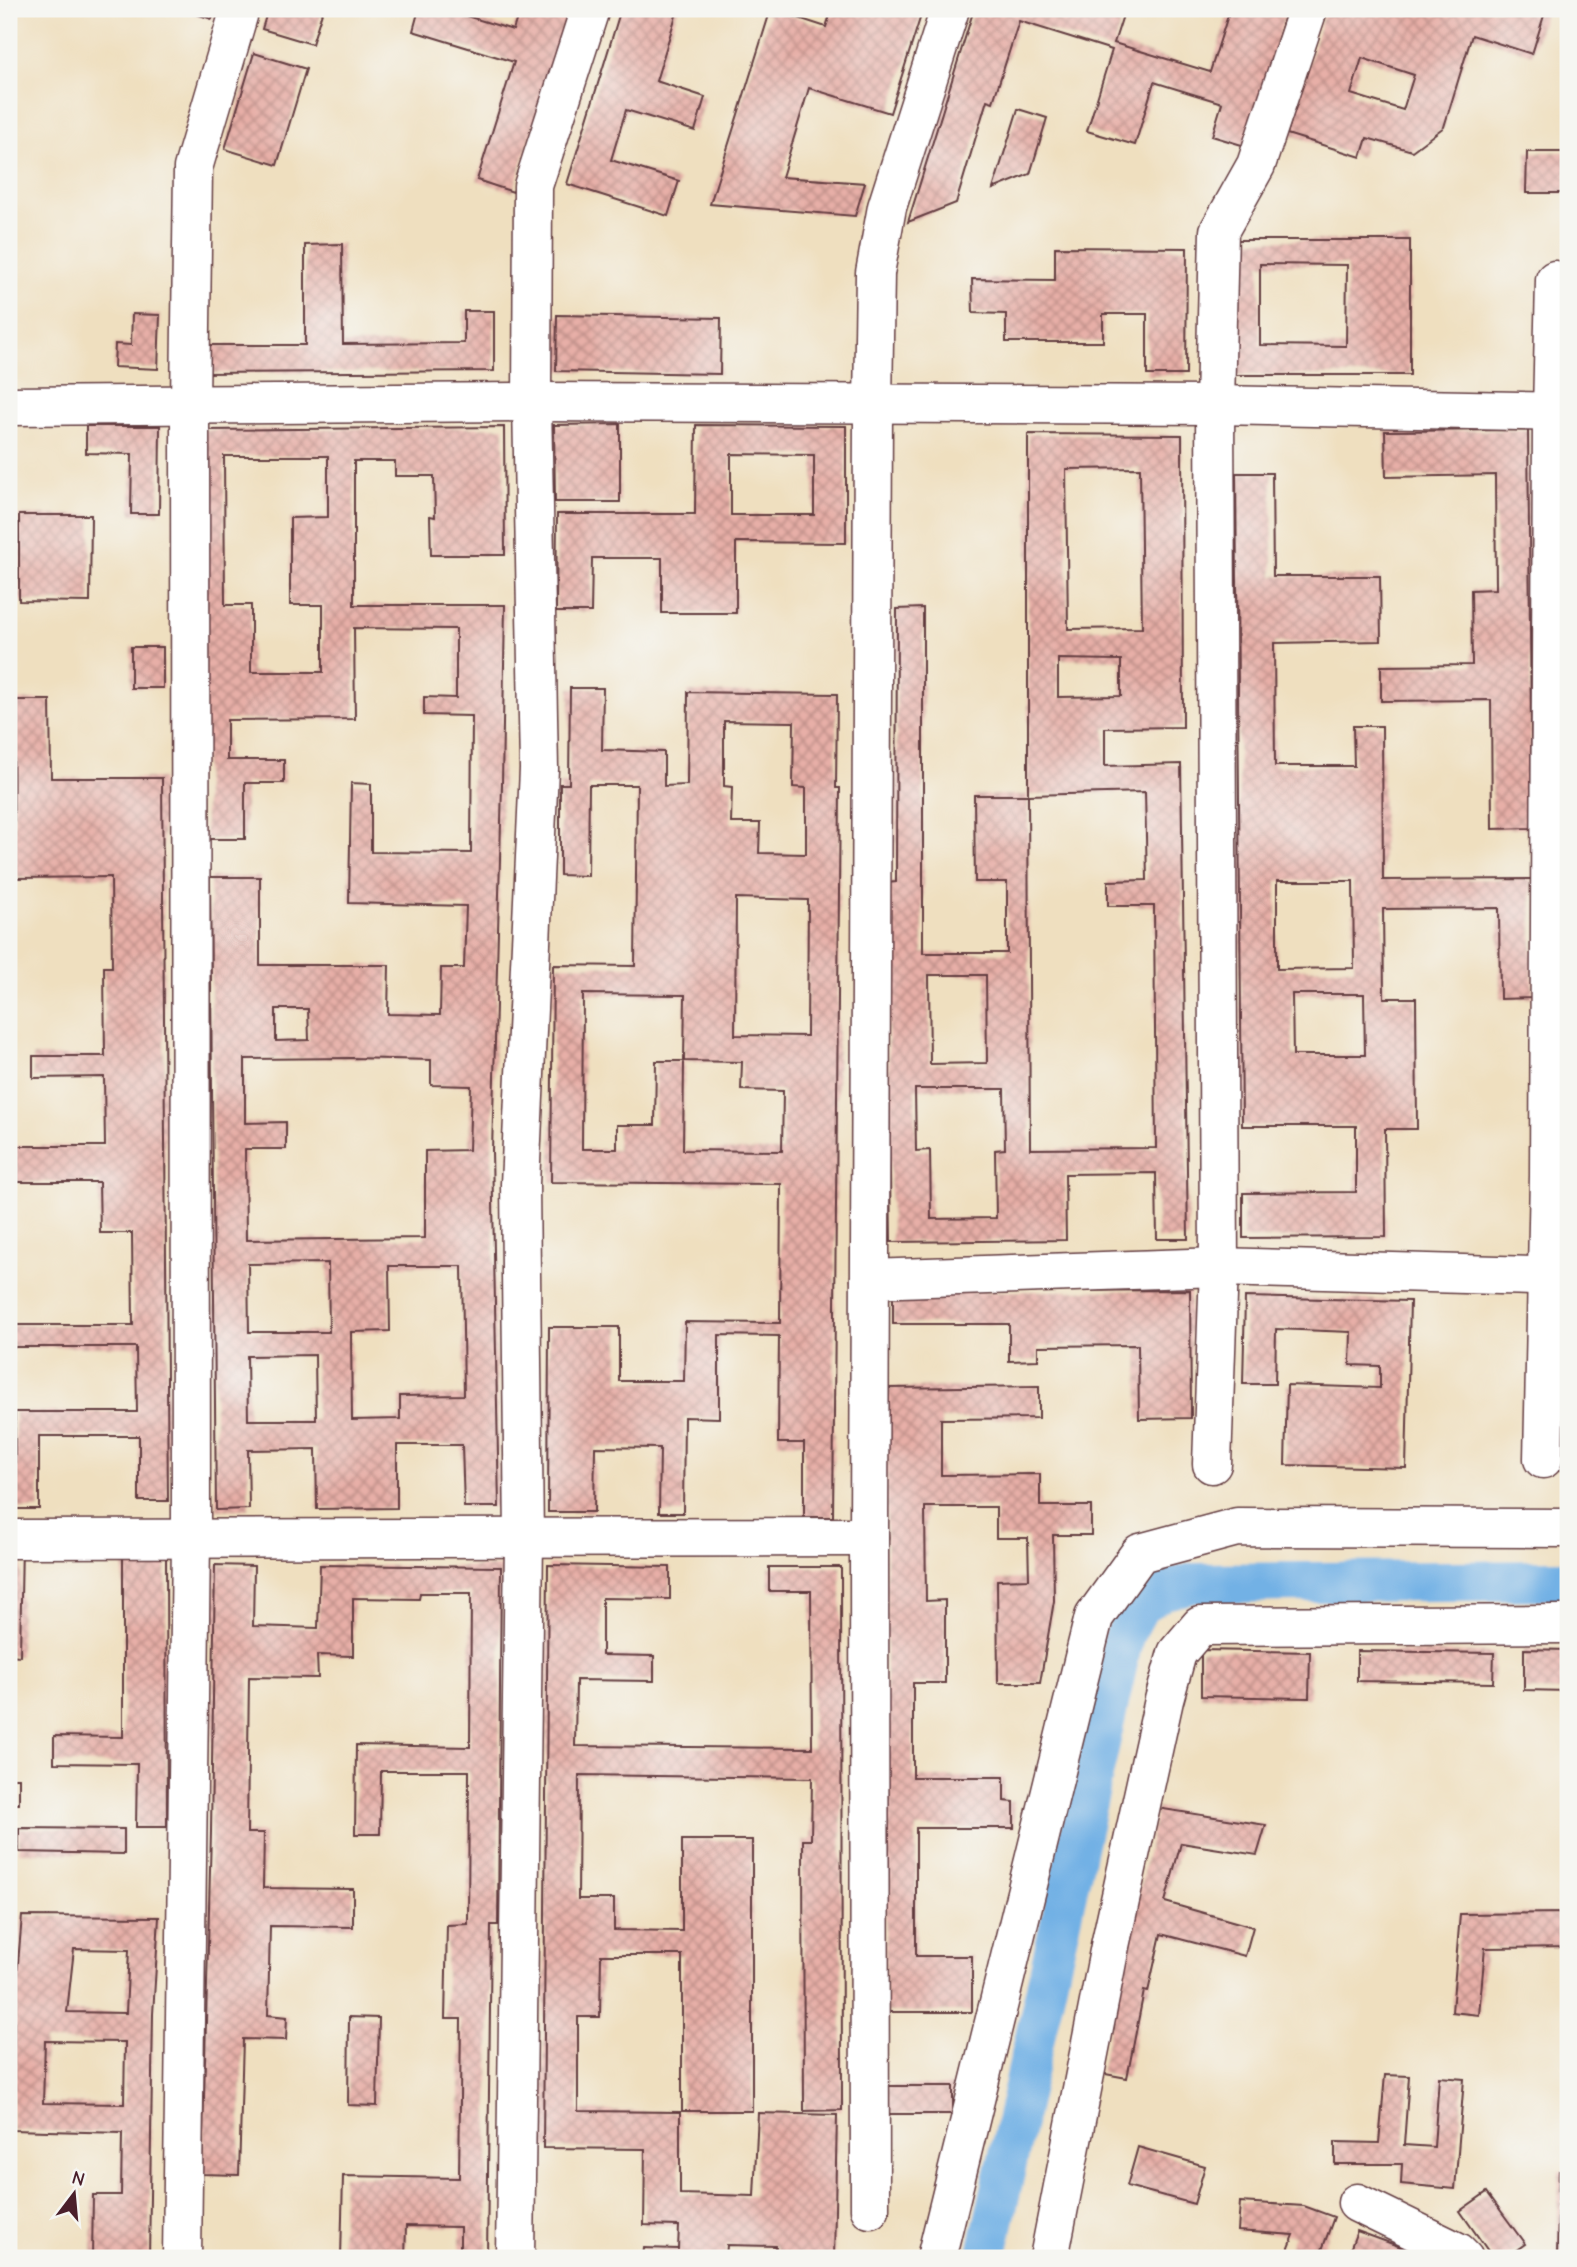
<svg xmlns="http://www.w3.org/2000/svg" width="1577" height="2267" font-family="'Comic Neue',sans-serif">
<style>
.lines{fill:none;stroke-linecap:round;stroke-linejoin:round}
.canal{stroke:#72b1e5;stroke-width:40}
.building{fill:url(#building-cross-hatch);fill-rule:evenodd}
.minor-casing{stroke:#633c41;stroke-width:41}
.minor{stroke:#fff;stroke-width:38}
</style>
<defs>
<pattern id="building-cross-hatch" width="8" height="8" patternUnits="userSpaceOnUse" patternTransform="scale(1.75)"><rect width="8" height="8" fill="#e7afa7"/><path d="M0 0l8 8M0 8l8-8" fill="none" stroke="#bd8e88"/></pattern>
</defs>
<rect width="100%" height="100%" fill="#f6f6f2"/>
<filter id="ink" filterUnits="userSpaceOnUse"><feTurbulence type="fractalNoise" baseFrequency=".0143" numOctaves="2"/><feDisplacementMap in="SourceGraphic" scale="14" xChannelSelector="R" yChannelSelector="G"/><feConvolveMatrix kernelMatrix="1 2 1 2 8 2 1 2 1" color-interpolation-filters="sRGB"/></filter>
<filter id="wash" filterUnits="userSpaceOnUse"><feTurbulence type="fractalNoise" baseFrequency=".00686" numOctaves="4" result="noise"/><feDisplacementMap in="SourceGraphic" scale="28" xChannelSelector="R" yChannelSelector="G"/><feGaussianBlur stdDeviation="1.57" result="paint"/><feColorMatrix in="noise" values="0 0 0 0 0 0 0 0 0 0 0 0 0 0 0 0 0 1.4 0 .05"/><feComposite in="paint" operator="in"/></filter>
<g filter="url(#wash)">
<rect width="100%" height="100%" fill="#efdfbf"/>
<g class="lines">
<path class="canal" d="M986,2258L1124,1635L1141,1604L1164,1590L1193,1583L1568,1580"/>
</g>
<g id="blocks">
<g class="building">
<path d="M180,9H215L212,19Z"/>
<path d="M268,9H323L312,44L262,29Z"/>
<path d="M419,9H443L513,30L520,9H570L513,192L477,180L514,62L413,31Z"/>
<path d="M621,9H678L656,81L705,97L695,131L626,110L611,160L679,181L668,216L567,184Z"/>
<path d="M750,9H771L826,27L832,9H923L890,113L809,88L782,177L865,183L855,216L710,204L769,15Z"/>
<path d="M974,9H1057L1090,19L1093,9H1125L1114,43L1210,72L1230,9H1287L1245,146L1212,136L1222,103L1154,82L1135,145L1087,131L1112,50L1019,21L993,102L987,100L956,203L908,222Z"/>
<path d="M1325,9H1546L1532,54L1472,35L1444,127L1412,151L1367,138L1361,157L1287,134ZM1362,58L1414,75L1403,110L1351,94Z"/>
<path d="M254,53L306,69L277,165L225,149Z"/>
<path d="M1018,109L1047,118L1030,174L993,189Z"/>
<path d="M1527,152H1567L1566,193H1526Z"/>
<path d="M1232,240H1410V375H1232ZM1260,264L1347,265L1346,346L1260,345Z"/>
<path d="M342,244L343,344L464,343V311H494V371L204,373V345H305V245Z"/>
<path d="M1055,247L1187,248L1186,375H1147V314H1103V342H1006V314L973,313L972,279L1055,280Z"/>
<path d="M9,290H16L14,368H9Z"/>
<path d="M132,314L160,315L158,369L114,367L115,344L131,345Z"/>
<path d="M557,315L721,318L720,374L556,371Z"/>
<path d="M620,424V502H555L554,425Z"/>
<path d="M696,425L846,426V543L736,542V613H662V558H592L591,612H556L557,514H695ZM731,454L814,455V515H731Z"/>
<path d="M86,426H160L159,514H131L132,454L86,453Z"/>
<path d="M504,427L505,555H431L430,516L435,517L434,476H395V461H354V605H505L502,785L492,1151L499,1507H464L462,1445H397V1508L317,1509L316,1449L248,1450L249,1509L216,1510L210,877H260V965H389L388,1014L440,1015L441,968H464L466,906L349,903L351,783L371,784V852L471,853L472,716L424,715V697L456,698V629L354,628L355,719L227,720V760H284V783H245V839H205L202,430ZM224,456H328V517L290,518V605H323V672H251V605H225ZM276,1009H308L309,1040L276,1041ZM352,1058L431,1060V1085L471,1086L469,1150L425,1151V1238L246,1240L245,1149H286V1122L245,1123V1059ZM328,1263L329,1332H249L248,1264ZM389,1266H462L464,1395L400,1396V1419L352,1420L351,1332L390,1331ZM315,1355L316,1420H248L247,1356Z"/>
<path d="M1528,430L1532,828L1492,829L1491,700L1381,701V666L1472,665L1471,590L1496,589L1495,475L1386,477L1385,431Z"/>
<path d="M1028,434L1182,435L1183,727L1105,728V766L1181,764L1188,1239H1157L1156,1173L1065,1174L1066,1240L891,1242L886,883L896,882L897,609L923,608V953H1007V882H975L974,795H1028L1030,1149L1156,1148L1154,906H1108V881L1147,880L1145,792L1028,795ZM1140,468L1142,628L1068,629L1066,469ZM1058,659L1121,660V696L1058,697ZM929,975H986L987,1063L930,1064ZM915,1089H1004L1005,1149L995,1150L996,1218L931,1219L930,1150L916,1151Z"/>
<path d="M1236,473H1272L1273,576H1380L1381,641L1274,643L1275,766H1354L1353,726H1382L1383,880L1531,879L1533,998L1500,999L1499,908L1383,909L1384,998H1416L1417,1129H1385L1386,1237L1243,1238V1193L1356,1192V1126H1242ZM1277,881H1353L1354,968L1277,969ZM1292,994H1364L1365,1055H1293Z"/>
<path d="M19,515H91L90,602L19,601Z"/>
<rect x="131" y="647" width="32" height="41"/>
<path d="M570,688H603L602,750L664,752V786L687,785L688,692L837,694L836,788H840L833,1517H804V1443H778L779,1336L719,1335V1418L684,1417L683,1513H659L660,1448L595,1447L594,1512H548L549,1327H619V1381H684L685,1322L780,1323L781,1184L551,1182L553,965L635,966L637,785H589L588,876L560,875V784H569ZM724,721L794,722L793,787L806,788V854L759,853L760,823H731L732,787L724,786ZM736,898L808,900L807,1036L735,1035ZM583,994L685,995L684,1061L742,1062L741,1090L783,1091L782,1151L683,1150L684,1061H656L655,1125H617V1149H582Z"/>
<path d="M13,700H50L51,778H162L168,1501H139V1436H39V1509H15V1412H137L136,1347H11V1325H133L132,1233H100L99,1182H12V1146H105L104,1077L33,1078V1056H105L104,967H112L111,877L14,878Z"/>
<path d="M1190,1290L1191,1418L1139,1419L1138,1345L1038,1346V1360L1009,1361V1324H893V1292Z"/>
<path d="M1245,1297L1410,1301L1406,1468L1285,1465L1287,1385L1380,1388V1366L1350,1365L1351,1332L1276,1329L1275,1384H1243Z"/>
<path d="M1039,1386V1418L941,1419V1475L1040,1474V1506H1091V1535H1053L1054,1601L1040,1683H998L997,1580L1029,1579L1028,1538H996V1507H925L926,1601L945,1600V1683H913V1777H1004V1801L1014,1802V1828H916V1956H972V2012H885L887,1388Z"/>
<path d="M9,1542L22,1543L20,1656L9,1655Z"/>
<path d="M166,1552L167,1827H136L137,1764L54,1763V1736L123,1737V1553Z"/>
<path d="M215,1565L254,1566L253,1626L318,1628L320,1565L501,1567L498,1925H491L487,2258H460V2227L406,2226L405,2258H341L343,2176L459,2178L461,2019H445L447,1925L468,1924L469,1771H381L380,1834H355L356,1745L470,1747L471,1593H420L419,1599L353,1598V1656L317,1655L318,1678L249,1677L247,1833H264L263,1888L353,1889V1927L270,1926L268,2015L287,2017L286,2040L243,2039L239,2175L202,2174L211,1832Z"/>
<path d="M548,1565L670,1567V1599L602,1598V1655L654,1656V1681L576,1680L575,1746L812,1748L811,1591H769V1567H841L842,2110L804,2111L803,1840H811L812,1778L579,1775L578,1899H614V1930L682,1931V1840H752V2111H682V1955H601L600,2017H578V2111L680,2112V2194L754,2196L758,2113L837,2115L834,2258H775L776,2246L727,2245L726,2258H643L644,2248L678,2249L679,2226L644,2225L645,2149L543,2148Z"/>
<path d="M1524,1649L1568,1650V1691L1524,1690Z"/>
<path d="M1201,1650L1310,1652L1309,1698L1201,1696Z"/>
<path d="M1357,1651L1494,1653L1493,1683L1357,1681Z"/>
<rect x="9" y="1778" width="10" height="26"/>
<path d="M1157,1808L1266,1825L1257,1855L1181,1843L1165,1902L1253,1927L1245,1956L1161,1934L1148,1992L1144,1991L1127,2078L1100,2073Z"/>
<path d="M19,1828L124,1829V1854L19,1852Z"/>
<path d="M1568,1913V1947L1485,1948L1479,2015L1452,2012L1460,1914Z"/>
<path d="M22,1916L159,1917L153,2014L149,2258H92L93,2195H121L122,2133L12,2130L14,2011ZM74,1949L129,1950L126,2013L67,2012ZM45,2041L125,2042L124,2104L43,2103Z"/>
<path d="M349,2017L379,2018L377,2106L348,2105Z"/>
<path d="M1385,2075L1409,2076L1404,2145L1434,2147L1439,2077L1464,2079L1455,2189L1401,2184L1402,2164H1335V2142L1379,2143Z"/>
<rect x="886" y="2086" width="67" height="28"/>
<path d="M1138,2147L1205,2166L1194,2204L1127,2186Z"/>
<path d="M1559,2171H1568V2257L1557,2256Z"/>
<path d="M1487,2192L1525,2244L1505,2258H1493L1460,2211Z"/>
<path d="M1240,2202L1304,2206L1334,2217L1319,2258H1285L1294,2235L1238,2231Z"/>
<path d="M1357,2231L1431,2258H1347Z"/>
</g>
</g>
</g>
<g filter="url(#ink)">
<use href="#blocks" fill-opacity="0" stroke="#633c41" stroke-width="2"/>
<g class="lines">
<defs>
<g id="minor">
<path d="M9,406L532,402L1215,405L1568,412"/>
<path d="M870,1279L1219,1267L1568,1277"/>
<path d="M1543,1459L1549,1176L1552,412L1555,280"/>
<path d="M1212,1464L1219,1267L1215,405L1219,231L1256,165L1308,9"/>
<path d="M9,1539L869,1537"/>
<path d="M1357,2203L1458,2252L1464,2258"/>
<path d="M870,2209L869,1537L873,405L875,273L887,207L950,9"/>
<path d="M182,2258L191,1540L190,404L193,168L240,9"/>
<path d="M515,2258L524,1539L520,1184L539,769L532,402L533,186L590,9"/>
<path d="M936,2258L1094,1617L1140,1553L1237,1527L1568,1528"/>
<path d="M1049,2258L1110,1946L1164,1700L1177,1653L1200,1626L1568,1624"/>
</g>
</defs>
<use href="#minor" class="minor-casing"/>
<use href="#minor" class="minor"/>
</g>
</g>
<rect width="1577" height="2267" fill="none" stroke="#f6f6f2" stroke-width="35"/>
<g transform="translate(74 2194) rotate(16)" stroke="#f6f6f2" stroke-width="5" paint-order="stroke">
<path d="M0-5L12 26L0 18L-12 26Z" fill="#4a1f2b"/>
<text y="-10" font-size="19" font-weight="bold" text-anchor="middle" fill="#4a1f2b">N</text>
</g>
</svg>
